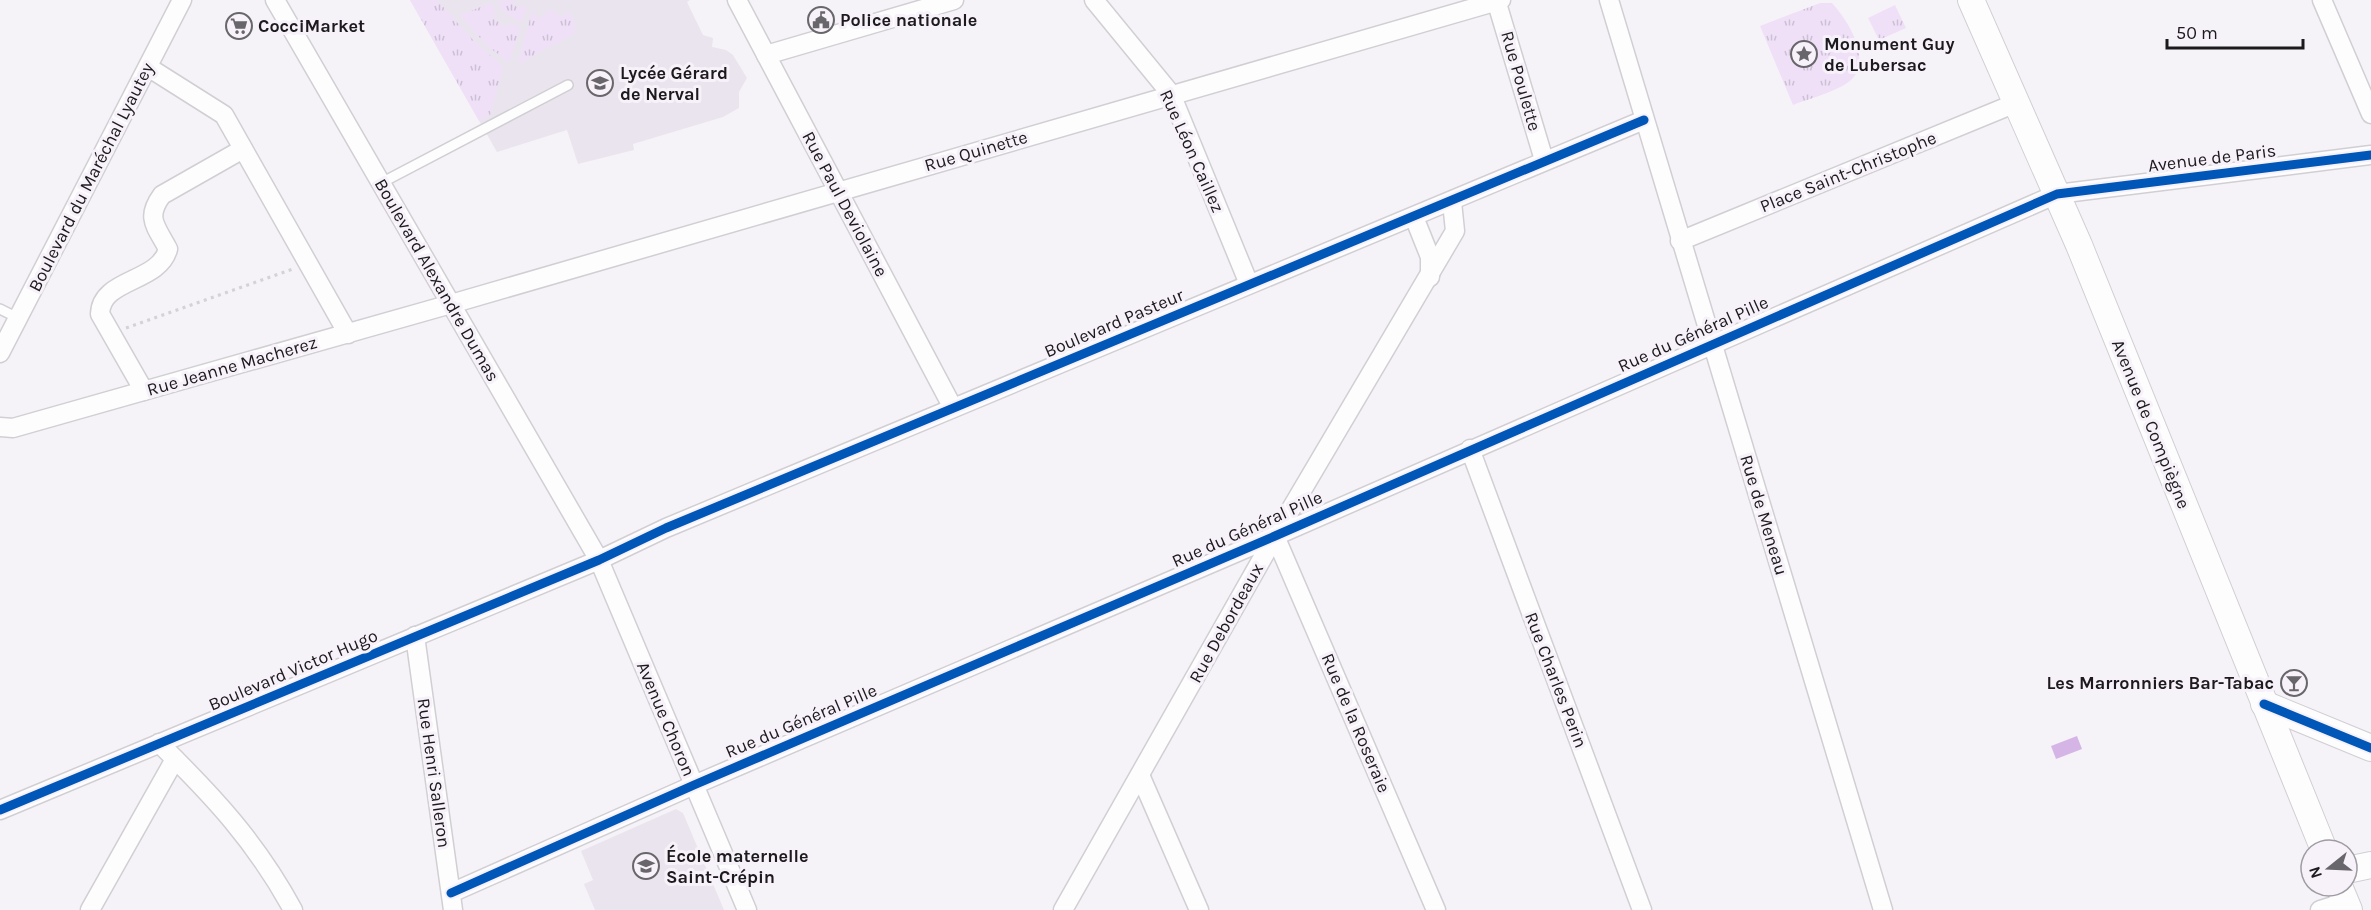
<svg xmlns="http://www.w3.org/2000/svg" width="2371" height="910" font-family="Karla,sans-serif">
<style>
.built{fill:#eae4ee}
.grass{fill:url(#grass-tufts)}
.water{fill:#d5b5e6}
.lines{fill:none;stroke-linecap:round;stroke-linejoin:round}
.lane-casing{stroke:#d1cfd3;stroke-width:12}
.street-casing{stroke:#d1cfd3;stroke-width:21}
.secondary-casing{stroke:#d1cfd3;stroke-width:28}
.path{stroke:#d3d2d4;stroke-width:3;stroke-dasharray:3 4.5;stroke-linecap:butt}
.lane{stroke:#fefdfe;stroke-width:9}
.street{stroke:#fefdfe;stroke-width:18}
.secondary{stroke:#fefdfe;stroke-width:26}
.cycleway-casing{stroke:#f7f1fa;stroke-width:13}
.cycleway{stroke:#0057b8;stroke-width:9}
.labels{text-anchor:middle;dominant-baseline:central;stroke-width:6;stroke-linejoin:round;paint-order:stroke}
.poi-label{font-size:18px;font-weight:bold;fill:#1c1a1d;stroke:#f7f1fa;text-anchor:start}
.street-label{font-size:18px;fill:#1c1a1d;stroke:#f7f1fa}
</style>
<defs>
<pattern id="grass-tufts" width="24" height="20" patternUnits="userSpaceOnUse" patternTransform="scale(1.5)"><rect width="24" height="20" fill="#efe0f8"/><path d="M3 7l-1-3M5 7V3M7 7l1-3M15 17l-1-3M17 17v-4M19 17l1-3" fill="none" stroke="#ccc0d4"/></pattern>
</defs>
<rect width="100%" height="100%" fill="#f6f3f8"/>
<g class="built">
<path d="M410,0H690L687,2L703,35L713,38L712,47L726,50L733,55L747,78L739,92V108L723,117L633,144L634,150L578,164L567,130L497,152Z"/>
<path d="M676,809L683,813L724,910H595L584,884L593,880L581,851Z"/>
</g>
<g class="grass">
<path d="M410,0H437L472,39L503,67L490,115L479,121Z"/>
<path d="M514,0L513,4L518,8L522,5L527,9L521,23L503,11L497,1Z"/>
<path d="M491,3L495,10L493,18L506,28L511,23L520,29L509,62L487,46L460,15Z"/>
<path d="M1820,3H1832C1847,19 1871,57 1853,78C1843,90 1808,99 1793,105L1760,26Z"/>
<path d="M1895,5L1906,28L1879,40L1868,18Z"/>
<path d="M532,11L537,17H544L546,11H556L557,15L564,16L567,11L574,19L575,33L518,64Z"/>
</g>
<path class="water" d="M2077,736L2082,749L2056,759L2051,746Z"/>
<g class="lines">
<defs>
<g id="lane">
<path d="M381,183L568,85"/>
<path d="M0,309L18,318"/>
</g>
<g id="street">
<path d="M275,0L599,560L747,910"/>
<path d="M737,0L953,408"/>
<path d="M1094,0L1171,94L1249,284"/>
<path d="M1496,0L1544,160"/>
<path d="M1609,0L1883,910"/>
<path d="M2322,0L2371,114"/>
<path d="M766,55L954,0"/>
<path d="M148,67L224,115L348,334"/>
<path d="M1414,217L1430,257V277"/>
<path d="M1680,241L2016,103"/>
<path d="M0,353L182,0"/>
<path d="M144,391L100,314C101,278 159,283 168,249C156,226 145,218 162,195L243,149"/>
<path d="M0,427L13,428L451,304L1501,0"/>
<path d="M1470,449L1642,910"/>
<path d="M1275,536L1436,910"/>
<path d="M415,636L453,910"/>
<path d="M159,743C214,797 256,842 293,910"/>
<path d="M1140,775L1199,910"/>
<path d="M0,810L599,560L666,528L1644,120"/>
<path d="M451,893L694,785L1275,536L2057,194L2371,155"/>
<path d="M90,910L175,759"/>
<path d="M1063,910L1275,536L1455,231L1452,202"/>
<path d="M2320,910L2346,902"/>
</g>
<g id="secondary">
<path d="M1971,0L2079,245L2324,850"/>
<path d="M2264,704L2371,748"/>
<path d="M2347,870L2371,865"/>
<path d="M2339,886L2349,910"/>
</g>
</defs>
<use href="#lane" class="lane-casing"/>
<use href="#street" class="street-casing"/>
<use href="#secondary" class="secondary-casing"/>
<path class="path" d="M126,328L293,269"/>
<use href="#lane" class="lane"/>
<use href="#street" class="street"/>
<use href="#secondary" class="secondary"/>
<defs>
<g id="cycleway">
<path d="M2264,704L2371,748"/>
<path d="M0,810L599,560L666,528L1644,120"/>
<path d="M451,893L694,785L1275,536L2057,194L2371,155"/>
</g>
</defs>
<use href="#cycleway" class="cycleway-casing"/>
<use href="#cycleway" class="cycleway"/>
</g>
<defs>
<symbol id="civic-ring" viewBox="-11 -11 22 22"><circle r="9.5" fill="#f7f1fa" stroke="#68666a" stroke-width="1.5"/><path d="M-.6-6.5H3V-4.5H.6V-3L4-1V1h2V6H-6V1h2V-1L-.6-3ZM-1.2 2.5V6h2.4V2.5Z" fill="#68666a"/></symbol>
<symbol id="supermarket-ring" viewBox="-11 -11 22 22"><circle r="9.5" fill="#f7f1fa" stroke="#68666a" stroke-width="1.5"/><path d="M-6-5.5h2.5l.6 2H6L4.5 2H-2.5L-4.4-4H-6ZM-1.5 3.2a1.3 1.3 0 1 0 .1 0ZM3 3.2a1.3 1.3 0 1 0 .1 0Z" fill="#68666a"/></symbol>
<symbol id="sight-ring" viewBox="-11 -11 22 22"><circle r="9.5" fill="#f7f1fa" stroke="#68666a" stroke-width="1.5"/><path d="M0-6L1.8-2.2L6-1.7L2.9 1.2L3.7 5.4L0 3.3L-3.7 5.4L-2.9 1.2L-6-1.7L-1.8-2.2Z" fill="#68666a"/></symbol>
<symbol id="school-ring" viewBox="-11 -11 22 22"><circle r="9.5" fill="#f7f1fa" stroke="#68666a" stroke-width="1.5"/><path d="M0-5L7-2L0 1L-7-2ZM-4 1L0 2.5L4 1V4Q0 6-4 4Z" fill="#68666a"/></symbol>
<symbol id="bar-ring" viewBox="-11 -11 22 22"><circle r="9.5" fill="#f7f1fa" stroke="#68666a" stroke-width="1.5"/><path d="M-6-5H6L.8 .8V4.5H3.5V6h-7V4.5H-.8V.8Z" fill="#68666a"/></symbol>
</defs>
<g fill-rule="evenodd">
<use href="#civic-ring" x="806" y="5" width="30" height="30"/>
<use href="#supermarket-ring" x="224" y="11" width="30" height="30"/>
<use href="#sight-ring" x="1789" y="39" width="30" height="30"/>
<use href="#school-ring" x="585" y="68" width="30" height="30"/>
<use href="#bar-ring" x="2279" y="668" width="30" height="30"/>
<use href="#school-ring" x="631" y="851" width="30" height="30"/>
</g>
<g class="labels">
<g class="poi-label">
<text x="840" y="20">Police nationale</text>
<text x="258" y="26">CocciMarket</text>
<text x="1824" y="44">Monument Guy<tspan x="1824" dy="21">de Lubersac</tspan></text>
<text x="620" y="73">Lycée Gérard<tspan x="620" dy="21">de Nerval</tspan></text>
<text x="2274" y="683" text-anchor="end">Les Marronniers Bar-Tabac</text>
<text x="666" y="856">École maternelle<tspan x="666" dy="21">Saint-Crépin</tspan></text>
</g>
<g class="street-label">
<text transform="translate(1521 81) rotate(74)">Rue Poulette</text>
<text transform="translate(976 151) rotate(-16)">Rue Quinette</text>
<text transform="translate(1192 151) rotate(66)">Rue Léon Caillez</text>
<text transform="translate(2212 158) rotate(-7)">Avenue de Paris</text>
<text transform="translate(1848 172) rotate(-22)">Place Saint-Christophe</text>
<text transform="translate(91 177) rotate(-63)">Boulevard du Maréchal Lyautey</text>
<text transform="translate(845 204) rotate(62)">Rue Paul Deviolaine</text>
<text transform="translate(437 280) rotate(60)">Boulevard Alexandre Dumas</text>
<text transform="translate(1114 323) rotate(-23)">Boulevard Pasteur</text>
<text transform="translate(1693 334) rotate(-24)">Rue du Général Pille</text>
<text transform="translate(232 366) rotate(-16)">Rue Jeanne Macherez</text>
<text transform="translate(2151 424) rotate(68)">Avenue de Compiègne</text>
<text transform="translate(1764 515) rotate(73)">Rue de Meneau</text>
<text transform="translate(1247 529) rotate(-24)">Rue du Général Pille</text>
<text transform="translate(1226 623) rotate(-61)">Rue Debordeaux</text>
<text transform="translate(293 670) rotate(-23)">Boulevard Victor Hugo</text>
<text transform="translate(1556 680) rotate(69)">Rue Charles Perin</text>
<text transform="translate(666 719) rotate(67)">Avenue Choron</text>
<text transform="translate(801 721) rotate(-23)">Rue du Général Pille</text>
<text transform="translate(1356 723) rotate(67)">Rue de la Roseraie</text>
<text transform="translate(434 773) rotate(82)">Rue Henri Salleron</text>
</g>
</g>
<g transform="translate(2329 868) rotate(252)"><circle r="28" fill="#f7f1fa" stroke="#9f9ba2" stroke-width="1.5"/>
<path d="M0-4.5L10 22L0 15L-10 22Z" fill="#68666a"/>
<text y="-9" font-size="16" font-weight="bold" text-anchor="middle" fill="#1c1a1d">N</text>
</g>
<path d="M2167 39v9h136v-9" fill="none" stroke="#1c1a1d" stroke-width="3"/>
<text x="2176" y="39" font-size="18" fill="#1c1a1d" stroke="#f7f1fa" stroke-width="4.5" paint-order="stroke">50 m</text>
</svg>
